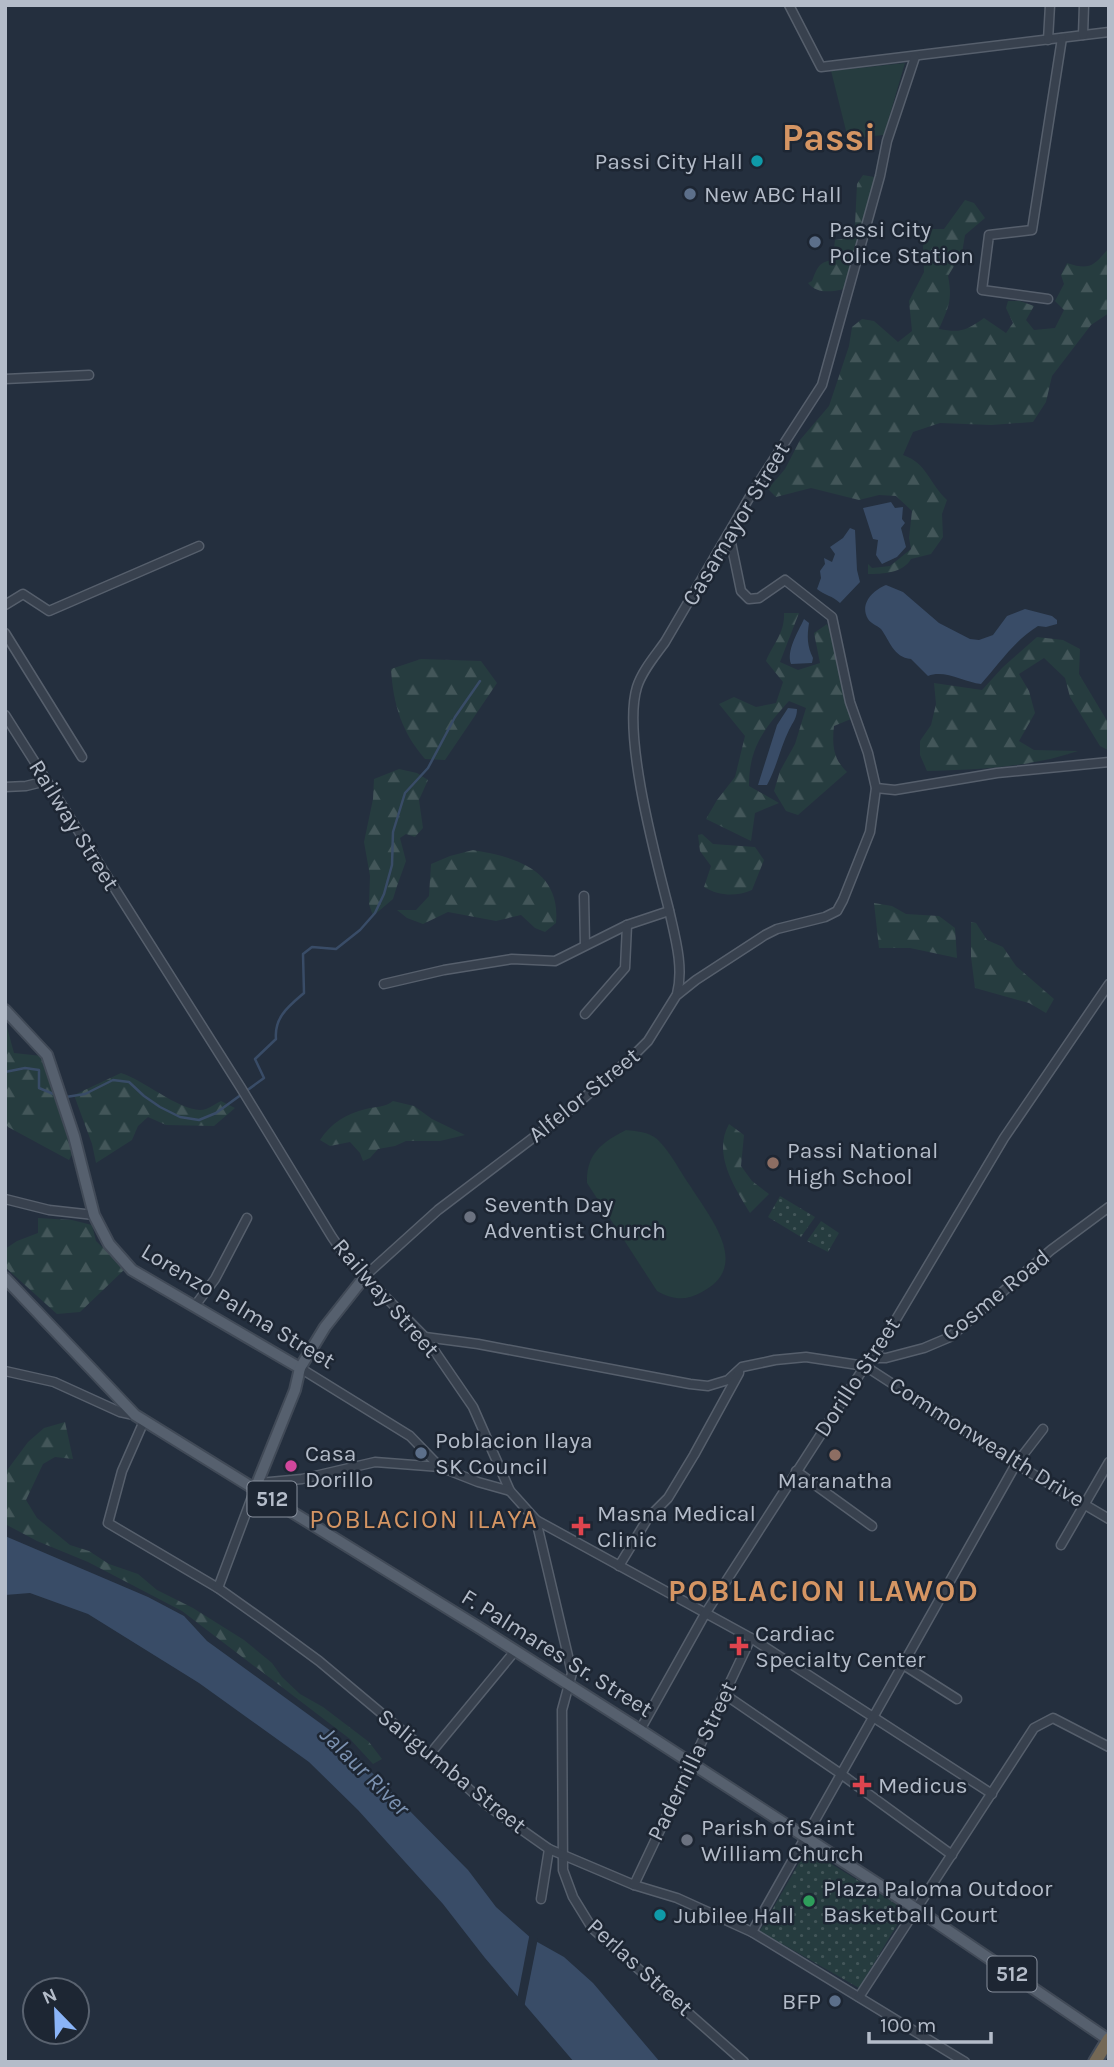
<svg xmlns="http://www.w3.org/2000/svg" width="1114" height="2067" font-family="Karla,sans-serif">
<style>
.grass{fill:#263c3f}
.forest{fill:url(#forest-firs)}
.park{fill:url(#park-dots)}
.water{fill:#394c67}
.pier{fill:#242f3e}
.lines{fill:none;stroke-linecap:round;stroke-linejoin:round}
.stream{stroke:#394c67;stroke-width:2.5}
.minor-casing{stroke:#565f6c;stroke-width:11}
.major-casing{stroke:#414a57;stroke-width:14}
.highway-casing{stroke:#434c59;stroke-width:16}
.minor{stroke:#38414e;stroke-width:8}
.major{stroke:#56606e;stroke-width:10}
.highway{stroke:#746855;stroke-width:12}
.culture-dot{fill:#0f9aa8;stroke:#1d2633;stroke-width:2.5}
.service-dot{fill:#5c6f8a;stroke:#1d2633;stroke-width:2.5}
.education-dot{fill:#8d6e63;stroke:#1d2633;stroke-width:2.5}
.worship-dot{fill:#6b7280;stroke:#1d2633;stroke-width:2.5}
.hotel-dot{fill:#d1479c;stroke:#1d2633;stroke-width:2.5}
.health-dot{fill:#e0444e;stroke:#1d2633;stroke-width:2.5}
.leisure-dot{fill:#2e9e5b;stroke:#1d2633;stroke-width:2.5}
.labels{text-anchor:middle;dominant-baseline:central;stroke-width:5;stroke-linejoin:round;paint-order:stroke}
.shield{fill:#1d2633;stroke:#878f9c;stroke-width:2}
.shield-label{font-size:21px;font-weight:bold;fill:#b4bcc9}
.poi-label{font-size:23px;fill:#b4bcc9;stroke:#1d2633;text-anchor:start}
.street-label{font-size:23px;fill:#b4bcc9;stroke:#1d2633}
.water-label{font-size:24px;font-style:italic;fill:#7c92b1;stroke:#1d2633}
.quarter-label{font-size:26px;letter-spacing:2px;fill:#d59563;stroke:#1d2633}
.district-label{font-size:30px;font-weight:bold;letter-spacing:2px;fill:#d59563;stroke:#1d2633}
.town-label{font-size:37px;font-weight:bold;fill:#d59563;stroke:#1d2633}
</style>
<defs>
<pattern id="forest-firs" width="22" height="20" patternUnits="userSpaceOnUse" patternTransform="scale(1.75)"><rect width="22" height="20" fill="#263c3f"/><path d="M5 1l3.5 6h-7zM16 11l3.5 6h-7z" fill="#435659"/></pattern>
<pattern id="park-dots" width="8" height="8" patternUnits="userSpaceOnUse" patternTransform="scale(1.75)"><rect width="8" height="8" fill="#263c3f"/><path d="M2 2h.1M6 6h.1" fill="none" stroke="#435659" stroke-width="1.8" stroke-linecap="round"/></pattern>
</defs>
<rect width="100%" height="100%" fill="#242f3e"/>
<g class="grass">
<path d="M905,63L884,135L848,139L831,71Z"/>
<path d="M626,1130C636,1131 649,1132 657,1139C671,1152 680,1172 691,1187C710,1218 752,1266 702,1292C686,1301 673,1300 657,1291L587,1183C586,1154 602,1142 626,1130Z"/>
</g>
<g class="forest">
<path d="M863,175L874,177L870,206L862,226L860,247L849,271L844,289C831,292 817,294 808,283L812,281C817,268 819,261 834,260L837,255L834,248L835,240L848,238L855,225L857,184Z"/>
<path d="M965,200L974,203L985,218L965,235L962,253L948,276C953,300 948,308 939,329C960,333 966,331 984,318L1006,333L1013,323L1006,308L1008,301H1020L1034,306L1026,320L1034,330L1055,328L1064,310L1055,301L1064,284L1061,275L1067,263C1091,271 1094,265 1109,248V313L1091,325L1052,376L1046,402L1033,422L991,425L940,423L913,432L903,455C927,463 929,483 947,500L942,514L943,537L931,554L911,559C903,573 883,574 868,574V564L872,568L890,566L911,549L909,538L912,511L896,496L879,495L859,500L811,488L776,497L768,489L785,469L800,440L829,406L849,346L852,327L862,319L874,321L898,342L912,331L909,301L924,272L923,246L930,229H944Z"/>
<path d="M784,613H799L780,662L798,670L820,663L814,633L827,624L839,651L842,687L851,719L834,726C832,744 833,759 847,772L798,815L786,811L774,791L780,771L795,744L806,708L789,701C764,729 749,747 749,786L779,803L755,813L751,841L706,819L717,800L735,777L745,736L719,704L734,697L756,707L776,703L783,682L766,661C773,644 785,633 784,613Z"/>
<path d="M1037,637L1063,640L1080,649L1079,674L1109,724L1108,750L1100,746L1070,697L1065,678L1044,658L1019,674L1029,691L1035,713L1019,741L1034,750L1078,751C1031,767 977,770 927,771L920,755V741L931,725L936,704L934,683L982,690L1003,667Z"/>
<path d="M421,659L481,661L497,683L445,760L425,759C402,733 393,704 391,669Z"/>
<path d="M399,769L417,773L428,780L419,800L423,828L415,837L406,834L400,838L406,861L397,886L393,899L373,916L369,904L370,876L364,842L373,799L374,779Z"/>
<path d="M702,834L713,844L755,847L764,860L752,890C736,897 719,896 704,887L711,866L700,851L698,835Z"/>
<path d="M473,850C516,857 561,870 556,923L545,932L535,928L521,915L496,921L448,912L423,924L407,918L397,910H416L429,896L431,864L450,856Z"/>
<path d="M874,903L892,906L906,914L939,916L955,928L957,958L910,948H879Z"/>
<path d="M971,922L976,923L987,940L1003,947L1016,966L1054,999L1046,1013L1029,1003L975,988L971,957Z"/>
<path d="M5,1020L14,1053L42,1056L53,1076L73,1153L69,1160L8,1127L5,1122Z"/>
<path d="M121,1073C145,1080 185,1116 206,1109C211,1107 217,1103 221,1101L235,1108L214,1126L166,1125L148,1117L138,1126L132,1140L96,1163L92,1144L74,1095Z"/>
<path d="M393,1101L414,1106L432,1119L465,1135L440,1141H406L395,1146L378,1149L370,1158L363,1161L360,1153L350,1142L330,1146L320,1140C331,1123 346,1114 366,1109C377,1106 384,1108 393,1101Z"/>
<path d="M729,1124L744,1135L741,1166L752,1181L769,1194L750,1213C735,1188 712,1154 729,1124Z"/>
<path d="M38,1218L72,1220L92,1225L96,1241L125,1269L80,1312L57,1314L5,1267V1249L17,1241L38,1233Z"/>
<path d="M65,1422L73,1459L55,1457L43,1464L26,1500L37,1518L70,1545L89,1551L109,1564L138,1574L157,1590L193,1608L244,1640L272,1663L282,1677L300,1694L323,1707L369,1742L382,1759L373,1764L350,1739L182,1611L88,1562L37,1541L5,1524V1473L28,1442L44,1428Z"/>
</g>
<g class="park">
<path d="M780,1196L815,1217L801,1237L768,1217Z"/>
<path d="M821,1221L839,1233L828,1252L807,1241Z"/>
<path d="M807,1849L906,1910L859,1988L760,1931Z"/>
</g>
<g class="water">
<path d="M891,502L895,508L903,507L902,519L905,523L901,528L906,547L897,557L882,564L876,555L878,540L873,539L863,508Z"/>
<path d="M850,528L855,530L857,570L860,582L840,603C833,596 824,595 817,589L821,578L820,571L825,564L824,558L832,562L835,554L830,547L843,538Z"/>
<path d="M886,585L903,592L939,623L970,639L979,640L993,635L1007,616L1025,609L1052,616L1057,620V624L1046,627L1038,626C1015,640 999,664 981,684C964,682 944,669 928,676L911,659C893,657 890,641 881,629C877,625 871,624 868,619C859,604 873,590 886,585Z"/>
<path d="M804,619L809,623C807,636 807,646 813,658L812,663L791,664C786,651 798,632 804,619Z"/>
<path d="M788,708L797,709C797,718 793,722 789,730C780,748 777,767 767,785H758L777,725Z"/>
<path d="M5,1536L148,1597L184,1616L207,1641L331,1731L468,1870L496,1907L532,1939L564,1957L593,1983L660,2062H574L485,1958L443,1904L358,1810L309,1762L199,1683L88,1614L30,1593L5,1595Z"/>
</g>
<path class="pier" d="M530,1932L538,1938L524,2008L517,2000Z"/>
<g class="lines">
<g class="stream">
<path d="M5,7L6,5"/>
<path d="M5,1072L25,1068L39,1070V1088L56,1095"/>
<path d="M66,1097L85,1094L113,1080L129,1082L144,1096L160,1107L180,1117L199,1120L216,1113L264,1078L255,1059L276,1039C274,1017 289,1006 304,993L303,954L312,947L336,949L360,930L375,913L384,894L392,865L393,832L405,793L428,768L455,717L480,681"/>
</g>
<defs>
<g id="minor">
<path d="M789,5L821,67L1109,32"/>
<path d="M1083,35L1084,5"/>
<path d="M1048,40L1050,5"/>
<path d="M1048,299L982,290L989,235L1032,230L1062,38"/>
<path d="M5,379L89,375"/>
<path d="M5,605L23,594L49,611L199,546"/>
<path d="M5,633L82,757"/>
<path d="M5,715L241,1088L332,1237L345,1256L425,1337L473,1407L510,1491L536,1520L572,1673L562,1710L563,1870L573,1897L592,1928L744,2062"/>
<path d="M5,787L26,786L46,781"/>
<path d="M876,788L895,790L997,773L1109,762"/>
<path d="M584,896L585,945"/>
<path d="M384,984L444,970L512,959L555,961L627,925L669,911"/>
<path d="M677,994C684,967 675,937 669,910C656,859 622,735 637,687C642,671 655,656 665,642L752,493L822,385L880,176L887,141L915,57"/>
<path d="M585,1014L625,968L627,925"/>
<path d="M5,1199L49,1210L94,1215"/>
<path d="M366,1275L438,1210L567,1112L630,1059L648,1041L676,996L696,980L765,935L777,929L825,917L837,911L843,900L870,832L876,788L868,753L850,702L832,617L785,580L759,598L749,599L741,591L729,533"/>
<path d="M194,1307L215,1279L247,1218"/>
<path d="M425,1337L478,1344L690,1384L708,1386L728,1380L742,1367L775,1360L806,1357L865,1366L1016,1464L1109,1519"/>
<path d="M872,1358H886L924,1348L950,1337L1051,1250L1109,1207"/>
<path d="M300,1368L410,1436L440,1467"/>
<path d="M5,1371L54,1382L120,1412L134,1415"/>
<path d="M144,1421L122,1471L108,1523L218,1588L270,1625L319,1661L430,1754L488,1806L549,1849L634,1885L677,1898L752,1932L965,2062"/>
<path d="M796,1471L872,1526"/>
<path d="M259,1483L302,1479L375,1462L440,1467L478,1482L510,1491"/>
<path d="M536,1520L751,1638L992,1794"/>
<path d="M1061,1545L1109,1462"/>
<path d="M619,1566L648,1518L668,1498L694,1455L739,1373"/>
<path d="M218,1588L255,1489"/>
<path d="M902,1664L957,1699"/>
<path d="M724,1694L841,1774L952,1855"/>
<path d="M640,1730L705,1614L865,1366L876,1353L1004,1138L1109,984"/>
<path d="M430,1754L515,1651"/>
<path d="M634,1885L751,1638"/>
<path d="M541,1899L549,1849"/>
<path d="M752,1932L1016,1464L1043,1429"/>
<path d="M859,1997L1034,1728L1053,1718L1109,1747"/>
</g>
<g id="major">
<path d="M5,1010L47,1055L74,1136L94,1215L109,1244L132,1270L300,1368"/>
<path d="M5,1278L135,1415L478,1627L640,1730L915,1908L1109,2040"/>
<path d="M255,1489L295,1390L300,1368L325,1327L366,1275"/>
</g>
<path id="highway" d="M1095,2062L1109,2039"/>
</defs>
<use href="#minor" class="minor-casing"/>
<use href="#major" class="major-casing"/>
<use href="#highway" class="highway-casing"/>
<use href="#minor" class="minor"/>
<use href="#major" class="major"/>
<use href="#highway" class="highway"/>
</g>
<g class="culture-dot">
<circle cx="757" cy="161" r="7"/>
<circle cx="660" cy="1915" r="7"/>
</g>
<g class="service-dot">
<circle cx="690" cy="194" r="7"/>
<circle cx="815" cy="242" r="7"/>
<circle cx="421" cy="1453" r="7"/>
<circle cx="835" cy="2001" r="7"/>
</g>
<g class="education-dot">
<circle cx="773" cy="1163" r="7"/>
<circle cx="835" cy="1455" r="7"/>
</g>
<g class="worship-dot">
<circle cx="470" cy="1217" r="7"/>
<circle cx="687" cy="1840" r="7"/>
</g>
<circle class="hotel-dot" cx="291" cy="1466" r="7"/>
<g class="health-dot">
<path d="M577.5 1515.5h7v7h7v7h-7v7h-7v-7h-7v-7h7z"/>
<path d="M735.5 1635.5h7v7h7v7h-7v7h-7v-7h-7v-7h7z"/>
<path d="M858.5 1774.5h7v7h7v7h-7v7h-7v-7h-7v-7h7z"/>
</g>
<circle class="leisure-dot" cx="809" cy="1901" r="7"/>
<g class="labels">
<g class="shield">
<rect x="247.5" y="1481.5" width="49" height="35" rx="5"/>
<rect x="987.5" y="1956.5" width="49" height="35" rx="5"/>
</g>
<g class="shield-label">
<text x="272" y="1499">512</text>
<text x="1012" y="1974">512</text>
</g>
<g class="poi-label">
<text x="743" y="161" text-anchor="end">Passi City Hall</text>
<text x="704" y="194">New ABC Hall</text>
<text x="829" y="229">Passi City<tspan x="829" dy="26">Police Station</tspan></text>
<text x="787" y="1150">Passi National<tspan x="787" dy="26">High School</tspan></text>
<text x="484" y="1204">Seventh Day<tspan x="484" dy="26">Adventist Church</tspan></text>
<text x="435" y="1440">Poblacion Ilaya<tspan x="435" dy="26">SK Council</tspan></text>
<text x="305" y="1453">Casa<tspan x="305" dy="26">Dorillo</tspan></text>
<text x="835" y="1480" text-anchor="middle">Maranatha</text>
<text x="597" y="1513">Masna Medical<tspan x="597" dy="26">Clinic</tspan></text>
<text x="755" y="1633">Cardiac<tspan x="755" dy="26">Specialty Center</tspan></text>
<text x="878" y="1785">Medicus</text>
<text x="701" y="1827">Parish of Saint<tspan x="701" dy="26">William Church</tspan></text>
<text x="823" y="1888">Plaza Paloma Outdoor<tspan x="823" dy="26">Basketball Court</tspan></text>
<text x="674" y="1915">Jubilee Hall</text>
<text x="821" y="2001" text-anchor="end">BFP</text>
</g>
<g class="street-label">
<text transform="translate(736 524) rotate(-59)">Casamayor Street</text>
<text transform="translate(74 825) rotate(58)">Railway Street</text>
<text transform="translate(584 1095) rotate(-39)">Alfelor Street</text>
<text transform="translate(996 1295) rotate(-39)">Cosme Road</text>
<text transform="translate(386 1298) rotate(49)">Railway Street</text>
<text transform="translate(238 1306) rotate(31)">Lorenzo Palma Street</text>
<text transform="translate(857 1377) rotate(-57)">Dorillo Street</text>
<text transform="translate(987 1442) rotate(32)">Commonwealth Drive</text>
<text transform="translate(557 1653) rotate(32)">F. Palmares Sr. Street</text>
<text transform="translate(692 1761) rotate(-64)">Padernilla Street</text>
<text transform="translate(452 1771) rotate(39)">Saligumba Street</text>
<text transform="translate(640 1967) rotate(42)">Perlas Street</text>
</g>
<g class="water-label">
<text transform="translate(365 1771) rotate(45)">Jalaur River</text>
</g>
<g class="quarter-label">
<text x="424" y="1519">POBLACION ILAYA</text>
</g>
<g class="district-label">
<text x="824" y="1591">POBLACION ILAWOD</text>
</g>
<g class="town-label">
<text x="829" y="137">Passi</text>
</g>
</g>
<rect width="1114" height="2067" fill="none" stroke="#b4bcc9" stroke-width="14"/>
<g transform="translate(56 2011) rotate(337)"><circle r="33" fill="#1d2633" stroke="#59626f" stroke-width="2"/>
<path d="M0-5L12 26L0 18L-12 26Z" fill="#8ab4f8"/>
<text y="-10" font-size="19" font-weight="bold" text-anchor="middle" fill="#b4bcc9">N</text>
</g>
<path d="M869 2032v10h122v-10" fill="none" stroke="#b4bcc9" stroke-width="3.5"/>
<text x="880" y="2032" font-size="21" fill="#b4bcc9" stroke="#1d2633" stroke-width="5" paint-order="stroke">100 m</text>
</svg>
